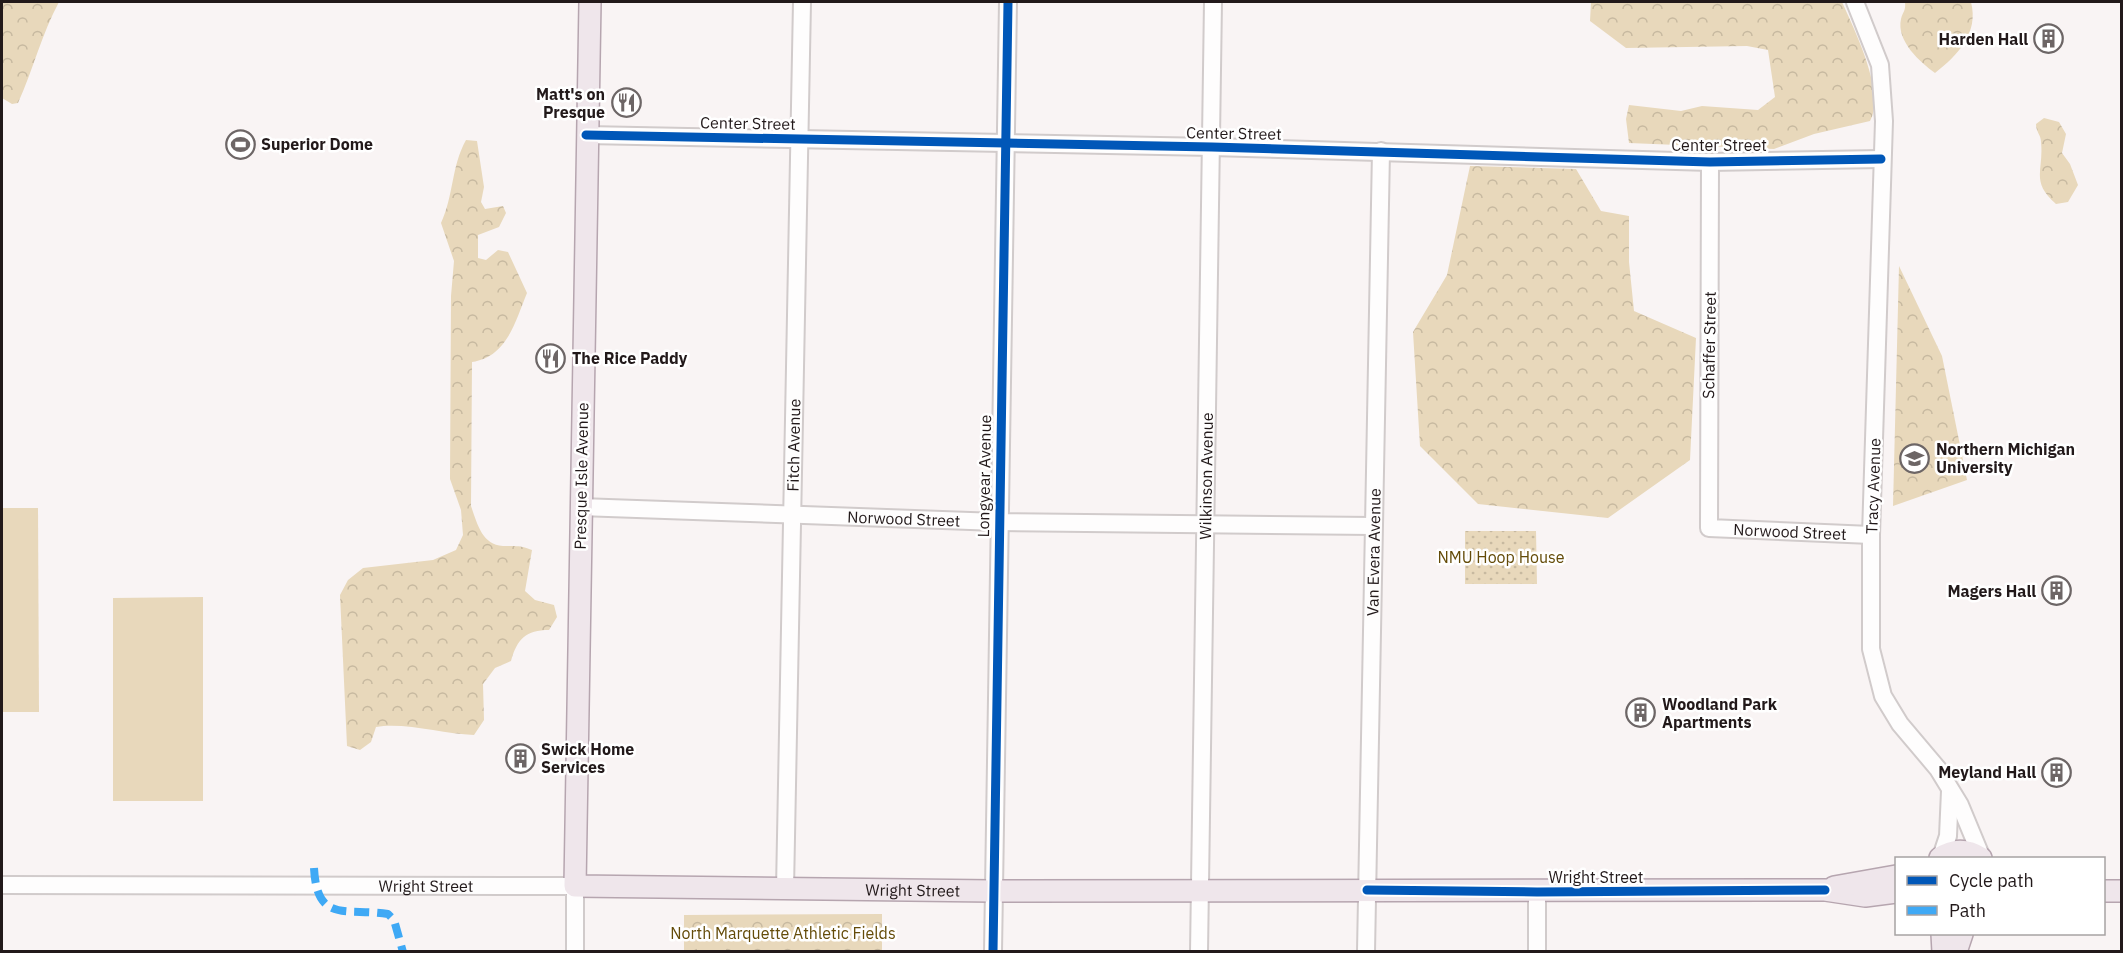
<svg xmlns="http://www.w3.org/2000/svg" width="2123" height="953" font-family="'IBM Plex Sans',sans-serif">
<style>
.grass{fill:url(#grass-dots)}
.forest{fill:url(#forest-crowns)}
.pitch{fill:#e8d8bb}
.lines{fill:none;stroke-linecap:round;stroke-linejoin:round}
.minor-casing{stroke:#d1cbcb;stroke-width:20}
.major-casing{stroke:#b6a5af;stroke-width:24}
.minor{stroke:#fefdfd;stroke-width:16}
.major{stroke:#efe6eb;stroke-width:21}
.quiet{stroke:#3fa9f5;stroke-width:8;stroke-dasharray:15 8;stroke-linecap:butt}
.cycleway-casing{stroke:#fff;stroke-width:13}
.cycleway{stroke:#0057b8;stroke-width:9}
.labels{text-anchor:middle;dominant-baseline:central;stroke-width:5;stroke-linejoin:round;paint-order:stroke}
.poi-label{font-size:16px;font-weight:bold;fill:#22191a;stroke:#fff;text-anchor:start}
.street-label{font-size:16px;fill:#22191a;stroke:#fff}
.park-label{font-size:16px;fill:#644b08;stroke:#fff}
</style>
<defs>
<pattern id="grass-dots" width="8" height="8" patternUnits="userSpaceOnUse" patternTransform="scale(1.5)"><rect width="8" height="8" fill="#e8d8bb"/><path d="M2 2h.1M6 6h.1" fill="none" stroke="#c7b9a0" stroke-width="1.8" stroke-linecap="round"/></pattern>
<pattern id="forest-crowns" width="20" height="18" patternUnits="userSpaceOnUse" patternTransform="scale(1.5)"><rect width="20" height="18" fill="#e8d8bb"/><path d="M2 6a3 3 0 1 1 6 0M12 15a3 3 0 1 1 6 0" fill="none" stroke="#c7b9a0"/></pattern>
</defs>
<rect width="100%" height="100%" fill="#f9f4f4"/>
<path class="grass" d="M1465,531H1536L1537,584H1465Z"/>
<g class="forest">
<path d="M2,2H59C42,33 33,70 18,103L12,104L2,98Z"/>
<path d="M1591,2H1842C1854,29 1886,93 1870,121L1814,134L1774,149L1629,143L1626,119L1629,105L1681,111L1702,106L1758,110L1775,97L1768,50L1747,46L1626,48L1590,21Z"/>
<path d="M1905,2H1971C1979,33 1958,55 1935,73C1920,62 1896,41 1901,19C1903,11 1906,11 1905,2Z"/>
<path d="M2044,118L2059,122L2066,134L2062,153L2070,164L2078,185L2068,202L2056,204C2030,181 2044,171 2041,142C2041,135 2036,132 2036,124Z"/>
<path d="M466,140L477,141L484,187L481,202L485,209L503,206L506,213L499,227L478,235V258L486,260L498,250L508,252L527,293C515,322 507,357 472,362L471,506C477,523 482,545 503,546C514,546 521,545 532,550L525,591L535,600L554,605L557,617L549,630C526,630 517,639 511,661L495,668L483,684L484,720L474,735C443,734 405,722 376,727L371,742L360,750L347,746L340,595L348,580L363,568L433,560L456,550L463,535L461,510L450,479L451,296L454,261L441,223C454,195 451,167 466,140Z"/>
<path d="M1470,166L1576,169L1601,211L1629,216V262L1634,311L1696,338L1690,460L1608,518L1478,504L1420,446L1413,332L1447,275Z"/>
<path d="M1899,266L1942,356L1967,480L1893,506Z"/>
<path d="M882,914V951L684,952V915Z"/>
</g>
<g class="pitch">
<path d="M2,508H38L39,712H2Z"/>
<path d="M203,597V801H113V598Z"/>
<rect x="697" y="925" width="29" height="26"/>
</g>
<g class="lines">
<defs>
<g id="minor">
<path d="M1855,2L1880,65L1884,121L1871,535V649L1883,696L1900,724L1938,769L1960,805L1982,858"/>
<path d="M586,135L1212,147L1710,162L1881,159"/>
<path id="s1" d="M1710,162L1709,528L1871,535"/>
<path id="s2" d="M580,507L998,522L1373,526"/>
<path d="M1941,857L1948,836L1950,791"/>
<path id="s3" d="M2,885L575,886V952"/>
<path id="s4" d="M785,889L802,2"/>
<path d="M1537,892V952"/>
<path d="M993,952L1008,2"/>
<path id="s5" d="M1199,952L1213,2"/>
<path id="s6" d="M1366,952L1381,151"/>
</g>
<g id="major">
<path id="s7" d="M590,2L575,886L992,891L1825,890L1865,896L1896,892"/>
<path d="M1940,858C1953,849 1967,849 1981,858"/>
<path d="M1834,887L1896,876"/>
<path d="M2104,891H2122"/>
<path d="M1942,934L1943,952"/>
<path d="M1956,952L1962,934"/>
</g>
</defs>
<use href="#minor" class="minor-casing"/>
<use href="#major" class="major-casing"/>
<use href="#minor" class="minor"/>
<use href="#major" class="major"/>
<path class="quiet" d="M314,868C317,925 347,907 388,914L394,920L403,952"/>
<defs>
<g id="cycleway">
<path d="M586,135L1212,147L1710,162L1881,159"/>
<path d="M1367,890L1537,892L1825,890"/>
<path d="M993,952L1008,2"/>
</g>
</defs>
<use href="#cycleway" class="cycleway-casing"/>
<use href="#cycleway" class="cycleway"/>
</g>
<defs>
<symbol id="building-ring" viewBox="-11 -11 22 22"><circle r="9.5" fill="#fff" stroke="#6d6666" stroke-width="1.5"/><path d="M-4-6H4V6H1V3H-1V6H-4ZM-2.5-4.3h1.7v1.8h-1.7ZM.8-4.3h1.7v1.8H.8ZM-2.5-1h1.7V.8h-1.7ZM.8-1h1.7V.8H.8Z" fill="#6d6666"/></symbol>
<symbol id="restaurant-ring" viewBox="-11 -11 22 22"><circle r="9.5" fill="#fff" stroke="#6d6666" stroke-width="1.5"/><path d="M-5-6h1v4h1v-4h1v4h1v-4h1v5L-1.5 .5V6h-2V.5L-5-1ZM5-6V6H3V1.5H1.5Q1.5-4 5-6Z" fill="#6d6666"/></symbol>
<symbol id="stadium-ring" viewBox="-11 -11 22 22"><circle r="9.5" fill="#fff" stroke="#6d6666" stroke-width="1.5"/><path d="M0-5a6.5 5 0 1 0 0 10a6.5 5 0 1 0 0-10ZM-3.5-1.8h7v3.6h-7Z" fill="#6d6666"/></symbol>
<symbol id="university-ring" viewBox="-11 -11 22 22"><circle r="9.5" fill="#fff" stroke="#6d6666" stroke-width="1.5"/><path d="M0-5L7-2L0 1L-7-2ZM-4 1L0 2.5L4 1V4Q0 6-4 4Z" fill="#6d6666"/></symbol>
</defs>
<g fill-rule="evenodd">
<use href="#building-ring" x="2032" y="22" width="33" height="33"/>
<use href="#restaurant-ring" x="610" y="86" width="33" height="33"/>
<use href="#stadium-ring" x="224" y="128" width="33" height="33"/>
<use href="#restaurant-ring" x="534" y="342" width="33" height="33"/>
<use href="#university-ring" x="1898" y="442" width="33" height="33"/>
<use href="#building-ring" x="2040" y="574" width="33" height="33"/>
<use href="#building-ring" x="1624" y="696" width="33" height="33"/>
<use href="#building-ring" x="504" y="742" width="33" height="33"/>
<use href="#building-ring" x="2040" y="756" width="33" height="33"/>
</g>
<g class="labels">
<g class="poi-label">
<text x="2028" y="39" text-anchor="end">Harden Hall</text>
<text x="605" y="94" text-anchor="end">Matt's on<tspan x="605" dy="18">Presque</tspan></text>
<text x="261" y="144">Superior Dome</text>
<text x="572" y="358">The Rice Paddy</text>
<text x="1936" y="449">Northern Michigan<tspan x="1936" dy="18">University</tspan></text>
<text x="2036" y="591" text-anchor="end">Magers Hall</text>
<text x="1662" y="704">Woodland Park<tspan x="1662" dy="18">Apartments</tspan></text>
<text x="541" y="749">Swick Home<tspan x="541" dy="18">Services</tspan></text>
<text x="2036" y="772" text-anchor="end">Meyland Hall</text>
</g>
<g class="street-label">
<text transform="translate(748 123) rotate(1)">Center Street</text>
<text transform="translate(1234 133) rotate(1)">Center Street</text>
<text x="1719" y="145">Center Street</text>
<text transform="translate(1709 345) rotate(-89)">Schaffer Street</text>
<text stroke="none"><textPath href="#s4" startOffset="444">Fitch Avenue</textPath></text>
<text transform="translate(581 476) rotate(-89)">Presque Isle Avenue</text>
<text transform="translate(984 476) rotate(-89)">Longyear Avenue</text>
<text stroke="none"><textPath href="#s5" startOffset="476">Wilkinson Avenue</textPath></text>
<text transform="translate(1873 486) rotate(-88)">Tracy Avenue</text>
<text stroke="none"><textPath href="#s2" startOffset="324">Norwood Street</textPath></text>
<text stroke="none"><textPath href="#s1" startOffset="447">Norwood Street</textPath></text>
<text stroke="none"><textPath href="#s6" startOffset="400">Van Evera Avenue</textPath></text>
<text x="1596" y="877">Wright Street</text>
<text stroke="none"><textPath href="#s3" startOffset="424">Wright Street</textPath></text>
<text stroke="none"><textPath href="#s7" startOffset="1222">Wright Street</textPath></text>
</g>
<g class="park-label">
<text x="1501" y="557">NMU Hoop House</text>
<text x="783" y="933">North Marquette Athletic Fields</text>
</g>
</g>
<rect width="2123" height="953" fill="none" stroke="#22191a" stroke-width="6"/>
<rect x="1895" y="857" width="210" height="78" fill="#ffffff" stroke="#a7a3a3" stroke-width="1.5"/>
<rect x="1907" y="876" width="30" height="9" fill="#0057b8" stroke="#a7a3a3" stroke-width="1.5"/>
<text x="1949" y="887" font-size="18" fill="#22191a">Cycle path</text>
<rect x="1907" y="906" width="30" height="9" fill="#3fa9f5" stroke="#a7a3a3" stroke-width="1.5"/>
<text x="1949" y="917" font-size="18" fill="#22191a">Path</text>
</svg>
